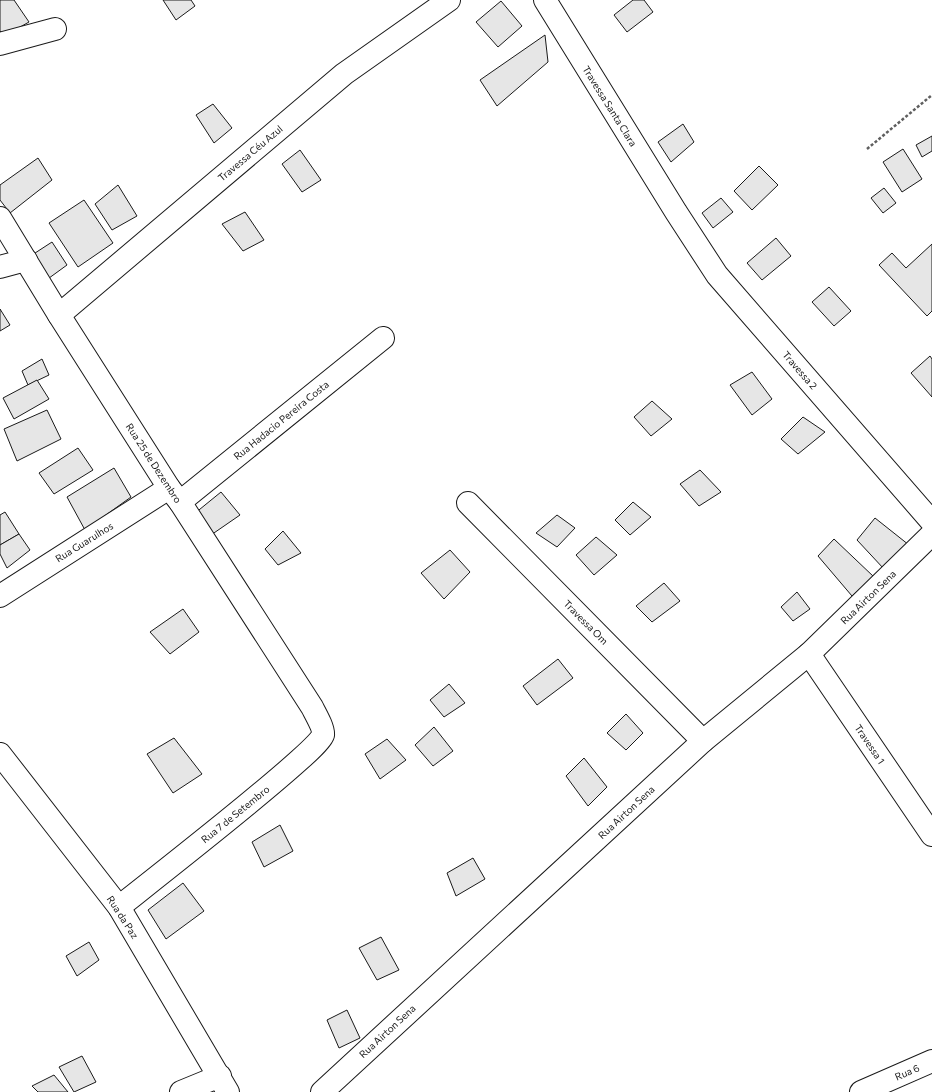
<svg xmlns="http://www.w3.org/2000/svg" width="932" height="1092" font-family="Commissioner,sans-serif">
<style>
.building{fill:#e6e6e6;stroke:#1a1a1a}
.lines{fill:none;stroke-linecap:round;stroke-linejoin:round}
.minor-casing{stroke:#1a1a1a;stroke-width:24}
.path{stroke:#5f5f5f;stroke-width:2.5;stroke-dasharray:3 2;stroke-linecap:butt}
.minor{stroke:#fff;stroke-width:22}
.labels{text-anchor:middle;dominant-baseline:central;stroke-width:3;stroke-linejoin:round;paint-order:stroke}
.street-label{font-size:10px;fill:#1a1a1a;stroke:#fff}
</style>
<rect width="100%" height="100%" fill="#fff"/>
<g class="building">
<path d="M0,0H14L29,22L4,36L0,31Z"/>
<path d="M163,0H191L195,6L176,20Z"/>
<path d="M633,0H644L653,12L627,32L614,15Z"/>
<path d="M501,1L522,26L498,47L476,22Z"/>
<path d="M545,35L548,62L497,106L480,80Z"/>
<path d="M213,104L232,128L214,143L196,115Z"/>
<path d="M683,124L694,142L671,162L658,142Z"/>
<path d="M932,136V151L922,157L916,145Z"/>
<path d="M903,149L922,179L902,192L883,162Z"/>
<path d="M300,150L321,180L302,192L282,164Z"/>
<path d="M38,158L52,180L10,213L0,200V185Z"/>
<path d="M759,166L778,185L752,210L734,191Z"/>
<path d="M118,185L137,216L112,230L95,204Z"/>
<path d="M884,188L896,203L883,213L871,198Z"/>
<path d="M721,198L733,212L713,228L702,213Z"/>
<path d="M84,200L113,243L78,267L49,223Z"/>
<path d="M245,212L264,240L243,251L222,224Z"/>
<path d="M776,238L791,256L762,280L747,263Z"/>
<path d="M52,242L67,265L45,281L32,255Z"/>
<path d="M932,244V311L927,316L879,265L892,253L906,268Z"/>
<path d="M829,287L851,311L834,326L812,302Z"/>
<path d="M0,309L10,325L0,331Z"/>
<path d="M930,356L932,359V397L911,373Z"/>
<path d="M42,359L49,375L28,385L22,371Z"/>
<path d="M752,372L772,399L752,415L730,385Z"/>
<path d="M37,380L49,399L14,419L3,398Z"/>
<path d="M652,401L672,419L651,436L634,417Z"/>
<path d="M47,410L61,439L17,461L4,429Z"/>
<path d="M803,417L825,432L798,454L781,439Z"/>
<path d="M78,448L93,470L54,494L39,473Z"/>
<path d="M114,468L131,497L85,530L67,497Z"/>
<path d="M700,470L721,492L699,506L680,484Z"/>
<path d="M221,492L240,515L211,535L194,514Z"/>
<path d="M633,502L651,517L630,535L615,520Z"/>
<path d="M5,512L19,534L0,545V515Z"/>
<path d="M557,515L575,528L557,547L536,533Z"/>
<path d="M875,518L909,545L884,569L857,540Z"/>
<path d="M283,531L301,553L278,565L265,549Z"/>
<path d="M19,534L30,550L7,568L0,554V545Z"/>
<path d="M596,537L617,555L594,575L576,555Z"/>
<path d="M834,539L874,577L852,596L818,556Z"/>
<path d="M450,550L470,572L444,599L421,573Z"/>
<path d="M664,583L680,601L652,622L636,606Z"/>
<path d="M797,592L810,609L793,621L781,607Z"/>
<path d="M183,609L199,632L170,654L150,632Z"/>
<path d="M558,659L573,678L537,705L523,686Z"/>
<path d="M449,684L465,703L444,717L430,700Z"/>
<path d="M626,714L643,733L626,750L607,733Z"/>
<path d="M434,727L453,751L433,766L415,745Z"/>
<path d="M174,738L202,774L173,793L147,754Z"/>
<path d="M387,739L406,760L380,779L365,754Z"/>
<path d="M584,758L607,787L588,806L566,776Z"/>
<path d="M280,825L293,851L264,867L252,842Z"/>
<path d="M473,858L485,879L456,896L447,873Z"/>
<path d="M183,883L204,911L166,939L148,910Z"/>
<path d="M381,937L399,970L377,980L359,948Z"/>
<path d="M89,942L99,960L77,976L66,956Z"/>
<path d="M347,1010L360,1038L339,1048L327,1020Z"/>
<path d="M82,1056L96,1082L74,1092L59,1067Z"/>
<path d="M54,1075L68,1092H38L32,1086Z"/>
</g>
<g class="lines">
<defs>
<g id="minor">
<path d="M545,0L676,212L717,275L932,522"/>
<path d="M0,44L55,29"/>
<path d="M0,218L59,315L169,488L180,502L312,707C315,713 324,728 323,735C320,750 144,887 119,907"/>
<path d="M0,267L26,260"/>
<path d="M59,315L344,74L449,0"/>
<path d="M180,502L383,338"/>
<path d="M468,503L703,741"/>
<path d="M0,596L169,488"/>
<path d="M809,654L932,835"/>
<path d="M0,754L119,907L228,1092"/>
<path d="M181,1092L220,1076"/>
<path d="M322,1092L703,741L809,654L932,534"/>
<path d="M861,1092L932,1061"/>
</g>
</defs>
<use href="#minor" class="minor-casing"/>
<path class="path" d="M867,149L932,95"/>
<use href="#minor" class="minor"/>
</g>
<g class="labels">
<g class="street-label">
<text transform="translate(610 106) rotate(58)">Travessa Santa Clara</text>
<text transform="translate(250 153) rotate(-40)">Travessa Céu Azul</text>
<text transform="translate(800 370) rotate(49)">Travessa 2</text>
<text transform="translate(281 420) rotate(-39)">Rua Hadacio Pereira Costa</text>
<text transform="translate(154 463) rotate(57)">Rua 25 de Dezembro</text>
<text transform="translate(84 542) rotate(-32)">Rua Guarulhos</text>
<text transform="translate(868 597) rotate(-44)">Rua Airton Sena</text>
<text transform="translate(586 622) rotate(45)">Travessa Om</text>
<text transform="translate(870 744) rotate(56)">Travessa 1</text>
<text transform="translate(626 812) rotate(-43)">Rua Airton Sena</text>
<text transform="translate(235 814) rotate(-39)">Rua 7 de Setembro</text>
<text transform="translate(123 917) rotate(57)">Rua da Paz</text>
<text transform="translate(387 1031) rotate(-43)">Rua Airton Sena</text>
<text transform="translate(907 1072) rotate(-23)">Rua 6</text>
</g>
</g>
</svg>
